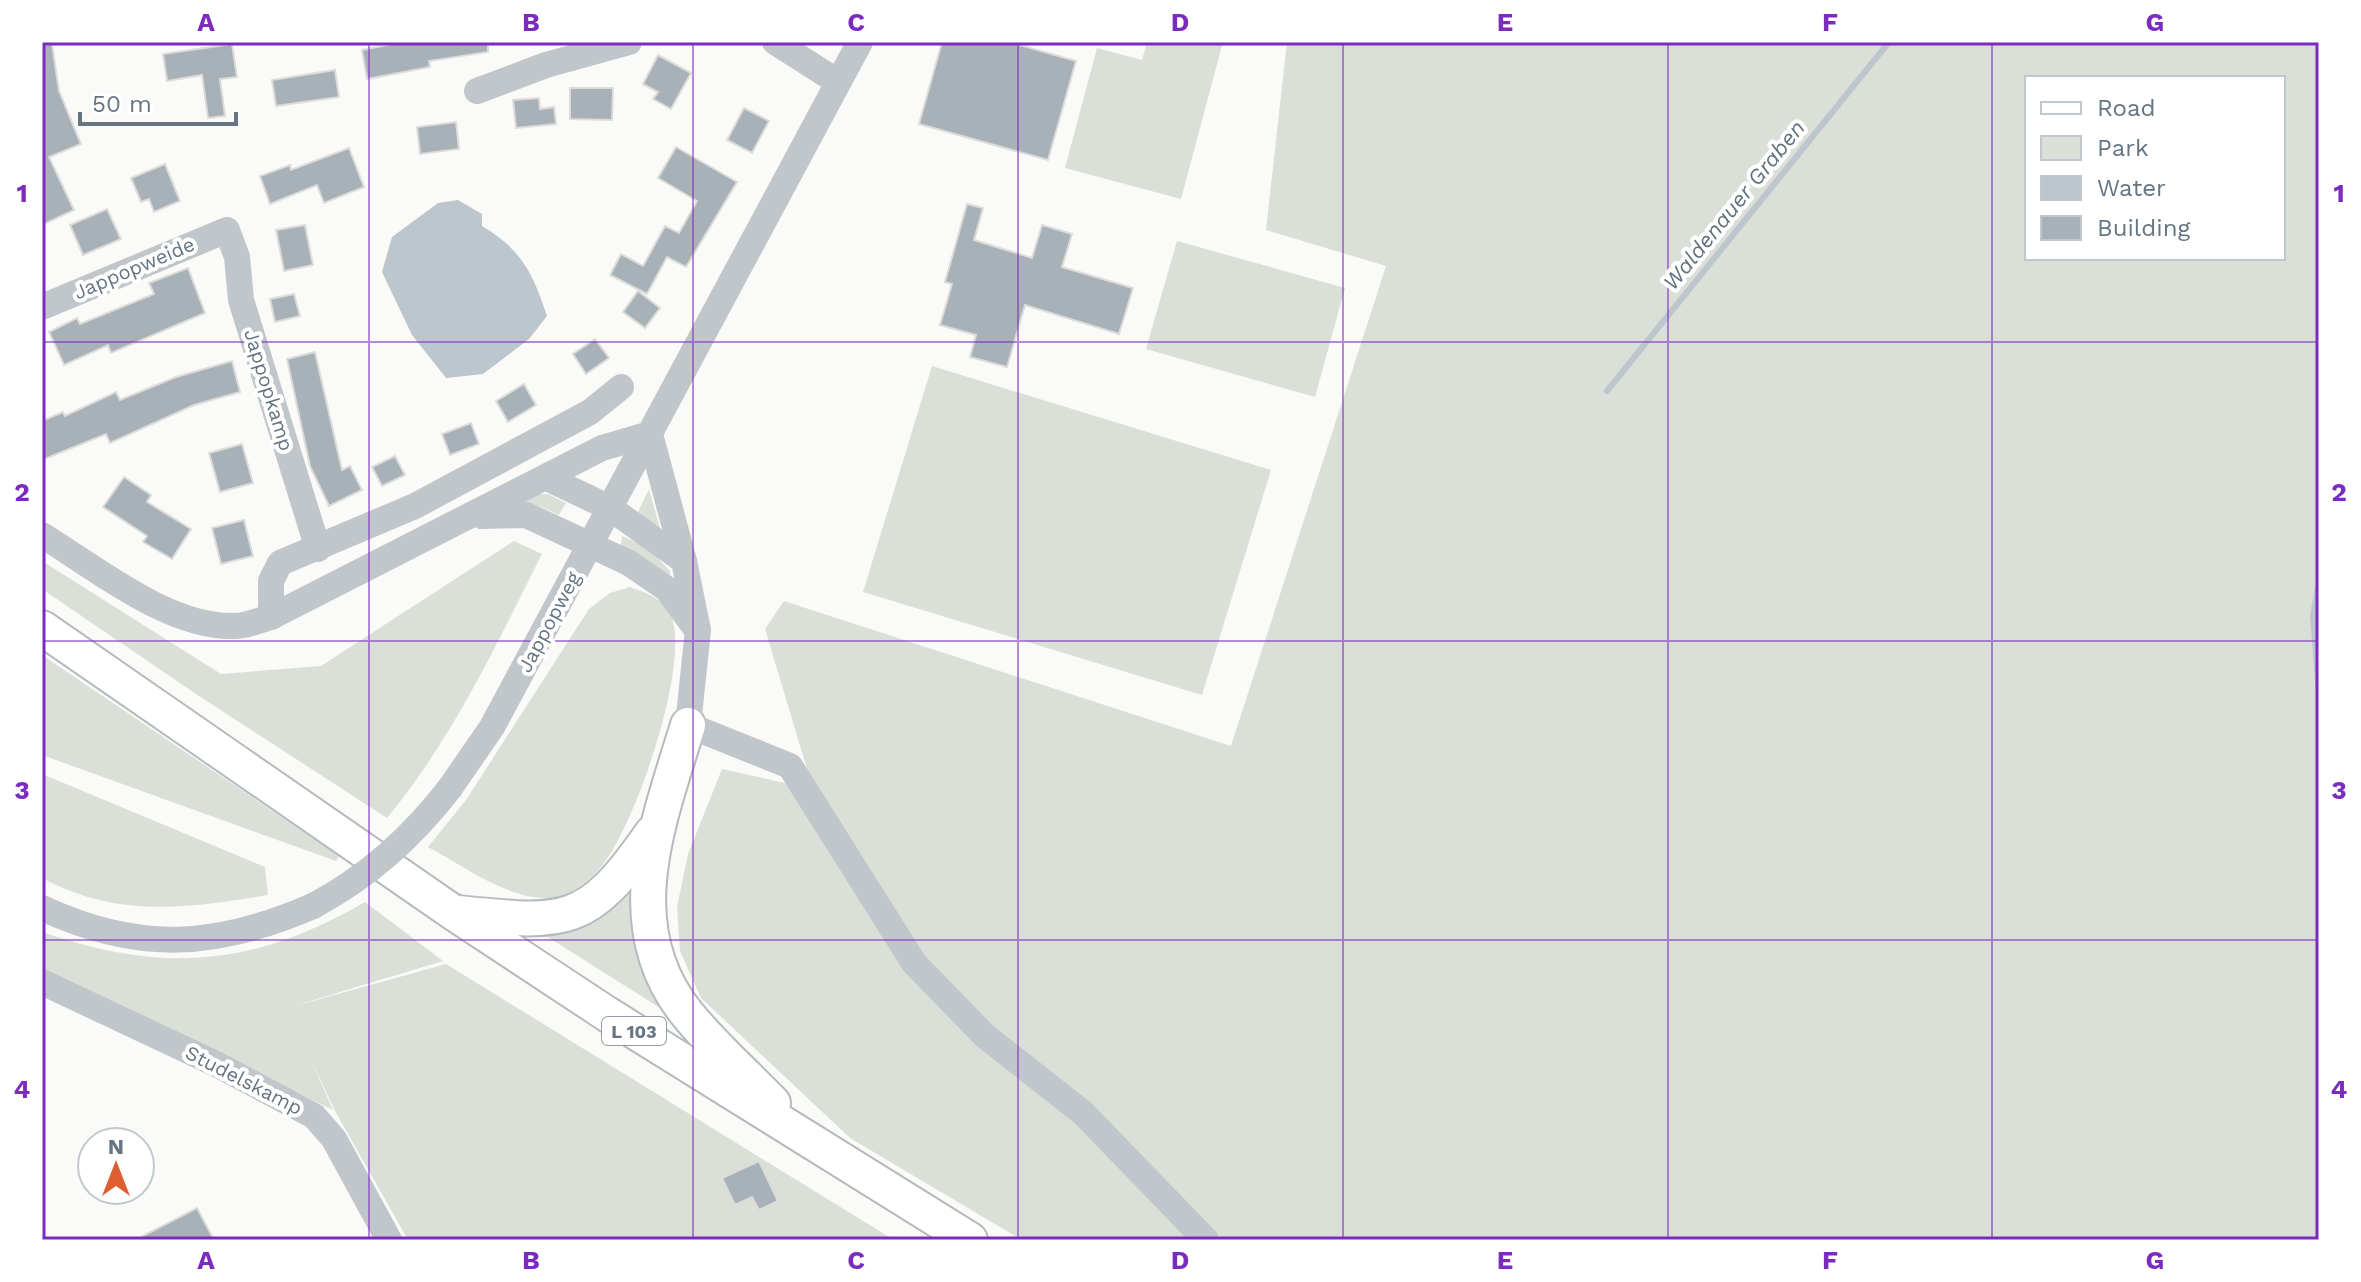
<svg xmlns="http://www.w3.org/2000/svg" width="2361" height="1282" font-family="'Work Sans',sans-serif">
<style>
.green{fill:#dadfd7;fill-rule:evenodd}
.water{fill:#bdc6cc}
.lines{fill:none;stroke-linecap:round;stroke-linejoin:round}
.stream{stroke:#bdc6cc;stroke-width:6}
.building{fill:#a8b1b7;stroke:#dcdcda;stroke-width:2}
.major-casing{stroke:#b5babe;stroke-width:38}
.minor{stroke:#c1c6ca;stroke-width:26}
.major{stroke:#fff;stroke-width:34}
.minor-bridge{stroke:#c1c6ca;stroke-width:26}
.grid{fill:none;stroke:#7b2cbf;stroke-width:2;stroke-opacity:0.55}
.labels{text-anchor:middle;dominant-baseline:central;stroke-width:8;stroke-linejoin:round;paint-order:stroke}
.shield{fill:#fff;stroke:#939ea8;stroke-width:2}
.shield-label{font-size:18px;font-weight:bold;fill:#657582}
.street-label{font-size:20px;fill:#657582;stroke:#fff}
.water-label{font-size:22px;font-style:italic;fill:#60737c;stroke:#fff}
.neatline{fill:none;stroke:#7b2cbf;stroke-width:3}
.grid-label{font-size:26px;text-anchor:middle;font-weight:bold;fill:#7b2cbf}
</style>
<rect width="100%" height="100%" fill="#fafaf8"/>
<g class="green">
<path d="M1147,42H1223L1181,199L1065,168L1097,48L1142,60Z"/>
<path d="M1287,42H2319V1240H1022L850,1138L701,998L680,951L677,907L688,854L722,769L785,783L807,769L765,629L784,601L1231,746L1386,266L1266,230ZM2027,78H2283V258H2027Z"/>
<path d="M1177,241L1345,288L1315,397L1146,349Z"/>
<path d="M932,366L1271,470L1202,695L863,592Z"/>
<path d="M649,489L661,532L636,516Z"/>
<path d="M527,494H548L566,503L559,515L541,507L511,506Z"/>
<path d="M622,536L648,548L670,571V577L621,545Z"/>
<path d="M514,541L542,554C496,645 453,738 387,818L196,694L42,589V561L221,674L321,666Z"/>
<path d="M630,587C644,592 662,598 670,613C693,661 634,828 601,867C589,881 569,897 550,898C508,900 464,866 428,847L466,800L589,609L610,593Z"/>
<path d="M42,655L339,856L336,861L42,755Z"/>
<path d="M42,774L265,867L268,895C186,908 120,919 42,878Z"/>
<path d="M638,875L667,1009L665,1011L543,934Z"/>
<path d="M365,902L443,961L287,1008L446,964L894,1240H408L335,1111L308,1053L333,1110L42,969V932C165,974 252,967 365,902Z"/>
</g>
<path class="water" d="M458,200L482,214V226C521,249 533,273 547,316L529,339L483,374L446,378L412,335L382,272L392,237L438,203Z"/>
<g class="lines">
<g class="stream">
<path d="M1607,391L1889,42"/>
<path d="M2319,583L2313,615L2319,693"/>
</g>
</g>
<g class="building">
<path d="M403,42H488V52L429,61L430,67L367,79L362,50Z"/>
<path d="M942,42H1009L1076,61L1048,160L919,124Z"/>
<path d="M52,44L59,91L81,144L49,157L74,210L42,225V45Z"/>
<path d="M232,44L237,77L220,79L225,116L208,118L202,75L167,81L163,54Z"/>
<path d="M658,55L691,73L671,109L653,99L658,92L643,84Z"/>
<path d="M335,70L339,97L276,106L272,80Z"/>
<path d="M570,88H613L612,120L570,119Z"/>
<path d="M539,98L540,109L554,107L556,124L516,128L513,100Z"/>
<path d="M744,108L769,121L752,153L727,140Z"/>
<path d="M456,122L459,149L420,154L417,127Z"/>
<path d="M676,147L737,182L686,267L667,257L647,294L610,275L621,254L643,266L665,226L679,233L697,201L658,178Z"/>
<path d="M349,148L364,187L324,203L317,185L270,204L260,176L290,165L291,170Z"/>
<path d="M165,164L180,201L154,212L149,199L141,202L131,178Z"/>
<path d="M967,204L983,208L974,240L1032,258L1042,225L1072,234L1062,267L1133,288L1119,334L1025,305L1007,367L970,357L976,335L940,325L952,284L945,282Z"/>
<path d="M107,209L121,239L83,255L70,225Z"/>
<path d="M305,225L313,265L284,271L276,230Z"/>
<path d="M188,268L205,313L111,353L108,345L64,365L49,332L77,318L80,324L154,294L149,283Z"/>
<path d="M638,291L660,308L645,328L623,312Z"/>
<path d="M294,294L300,316L275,322L270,299Z"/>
<path d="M595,339L609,358L586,374L573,354Z"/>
<path d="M315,352L342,470L350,466L362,490L329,506L310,466L287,359Z"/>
<path d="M232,361L240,392L194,405L110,443L106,434L42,460V421L63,412L65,416L116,392L120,400L176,377Z"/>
<path d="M524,384L536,405L508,422L496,401Z"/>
<path d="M471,423L479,444L450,455L442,434Z"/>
<path d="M242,444L253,483L220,492L209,453Z"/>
<path d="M395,456L405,475L382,486L372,467Z"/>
<path d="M124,477L151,495L147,502L191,529L172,559L143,542L147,536L103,507Z"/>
<path d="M244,520L253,556L221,564L212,528Z"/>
<path d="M759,1161L778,1201L759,1210L752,1197L735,1205L722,1178Z"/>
<path d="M197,1208L214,1240H135Z"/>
</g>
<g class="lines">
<defs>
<g id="major">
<path d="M42,628L454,913L607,1014L970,1240"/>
<path d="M688,725C659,821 615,926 688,1015C714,1047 745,1074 773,1103"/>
<path d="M458,913C566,924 587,927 652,833"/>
</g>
</defs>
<use href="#major" class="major-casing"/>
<g class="minor">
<path d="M775,42L838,82"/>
<path d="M477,91L546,65L629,42"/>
<path d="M42,307L227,230L237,257L241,300L318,549"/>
<path d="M650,434L684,561"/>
<path d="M547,478L610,508L684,561L698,630L688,725L790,766L914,963L985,1036L1083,1113L1206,1240"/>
<path d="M482,516L526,515L629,563L667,589L694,626"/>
<path d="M42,535C97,569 169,628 235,626C246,626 260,620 271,617L602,448L650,434"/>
<path d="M271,617V581L280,563L415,506L590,412L621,387"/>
<path d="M450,788L492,727L860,42"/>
<path d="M42,908C139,953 216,948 313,906"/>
<path d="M42,982L216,1064L314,1116L334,1139L389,1240"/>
</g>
<use href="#major" class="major"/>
<path class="minor-bridge" d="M313,906C369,876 411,838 450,788"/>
</g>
<path class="grid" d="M369,42V1240M693,42V1240M1018,42V1240M1343,42V1240M1668,42V1240M1992,42V1240M42,342H2319M42,641H2319M42,940H2319"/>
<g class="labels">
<rect class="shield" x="602" y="1017" width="64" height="28" rx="6"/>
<g class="shield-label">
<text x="634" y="1031">L 103</text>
</g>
<g class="street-label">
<text transform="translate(134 268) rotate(-23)">Jappopweide</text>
<text transform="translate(269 390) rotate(73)">Jappopkamp</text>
<text transform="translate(549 622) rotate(-62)">Jappopweg</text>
<text transform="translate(244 1080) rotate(27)">Studelskamp</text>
</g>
<g class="water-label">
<text transform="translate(1734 205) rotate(-51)">Waldenauer Graben</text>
</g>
</g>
<rect width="2361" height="1282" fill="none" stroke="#ffffff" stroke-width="88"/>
<rect x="2025" y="76" width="260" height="184" fill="#ffffff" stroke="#c1c8cd" stroke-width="2"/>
<rect x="2041" y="102" width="40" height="12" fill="#ffffff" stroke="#c1c8cd" stroke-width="2"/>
<text x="2097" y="116" font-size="24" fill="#657582">Road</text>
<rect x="2041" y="136" width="40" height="24" fill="#dadfd7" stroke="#c1c8cd" stroke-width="2"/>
<text x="2097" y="156" font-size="24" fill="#657582">Park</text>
<rect x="2041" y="176" width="40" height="24" fill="#bdc6cc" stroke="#c1c8cd" stroke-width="2"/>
<text x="2097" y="196" font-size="24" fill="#657582">Water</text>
<rect x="2041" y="216" width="40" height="24" fill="#a8b1b7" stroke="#c1c8cd" stroke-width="2"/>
<text x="2097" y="236" font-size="24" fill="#657582">Building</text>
<g transform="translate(116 1166)"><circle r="38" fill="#ffffff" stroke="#c1c8cd" stroke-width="2"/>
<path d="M0-6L14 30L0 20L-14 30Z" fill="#e05f31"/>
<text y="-12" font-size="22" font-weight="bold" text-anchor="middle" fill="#657582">N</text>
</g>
<path d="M80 112v12h156v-12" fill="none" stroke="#657582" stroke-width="4"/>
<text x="92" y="112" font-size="24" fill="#657582" stroke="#ffffff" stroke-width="6" paint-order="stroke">50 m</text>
<rect x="44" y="44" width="2273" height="1194" class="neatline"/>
<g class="grid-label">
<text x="206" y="31">A</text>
<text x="531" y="31">B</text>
<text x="856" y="31">C</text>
<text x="1180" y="31">D</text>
<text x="1505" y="31">E</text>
<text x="1830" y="31">F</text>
<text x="2155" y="31">G</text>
<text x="22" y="202">1</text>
<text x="2339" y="202">1</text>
<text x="22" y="501">2</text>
<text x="2339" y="501">2</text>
<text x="22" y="799">3</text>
<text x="2339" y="799">3</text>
<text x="22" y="1098">4</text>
<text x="2339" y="1098">4</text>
<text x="206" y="1269">A</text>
<text x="531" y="1269">B</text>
<text x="856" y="1269">C</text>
<text x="1180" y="1269">D</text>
<text x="1505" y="1269">E</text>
<text x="1830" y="1269">F</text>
<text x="2155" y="1269">G</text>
</g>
</svg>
